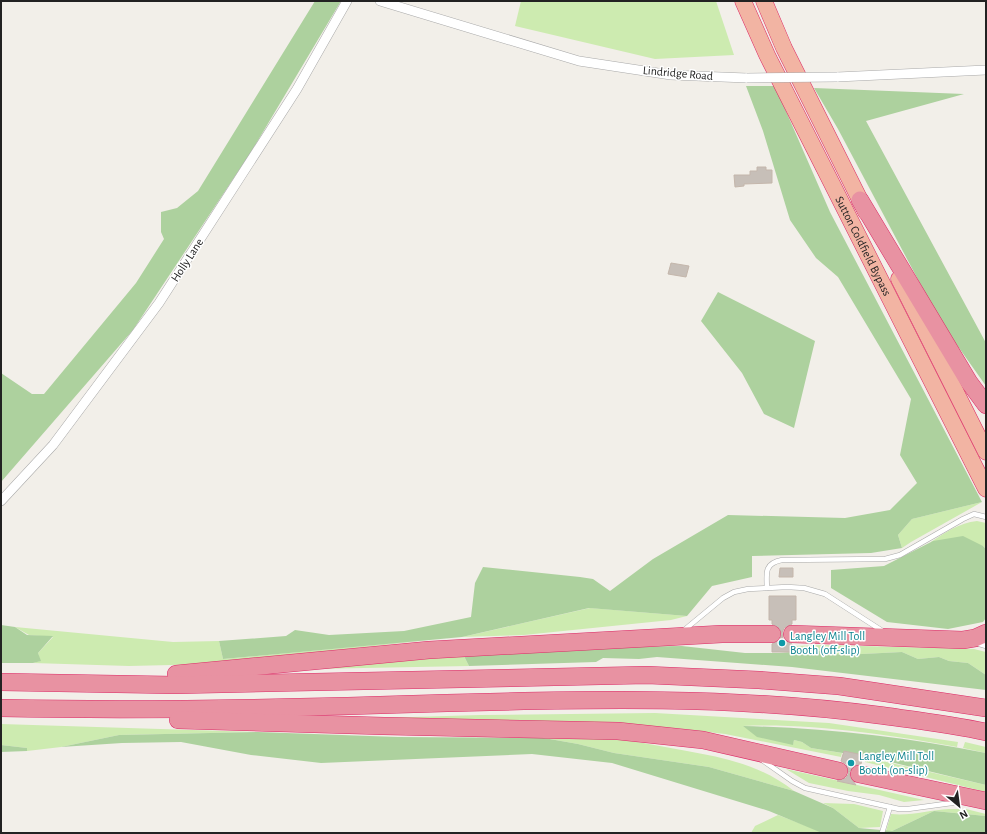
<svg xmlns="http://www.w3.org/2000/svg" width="987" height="834" font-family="'Alegreya Sans',sans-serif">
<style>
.grass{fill:#cdebb0}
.forest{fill:#add19e}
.building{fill:#c7bfb8;stroke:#c4b6ab}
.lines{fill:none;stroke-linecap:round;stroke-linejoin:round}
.service-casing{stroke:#a9a9a9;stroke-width:5.5}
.minor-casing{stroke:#a9a9a9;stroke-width:10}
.trunk-casing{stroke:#dc2a67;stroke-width:17}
.motorway-casing{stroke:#dc2a67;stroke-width:18}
.service{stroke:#fff;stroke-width:4.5}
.minor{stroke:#fff;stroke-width:9}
.trunk{stroke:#f2b4a3;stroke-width:16}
.motorway{stroke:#e892a2;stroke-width:17}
.minor-bridge-casing{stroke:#a9a9a9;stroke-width:10;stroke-linecap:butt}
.minor-bridge{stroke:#fff;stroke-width:9}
.culture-dot{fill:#0f9aa8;stroke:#fff;stroke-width:1.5}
.labels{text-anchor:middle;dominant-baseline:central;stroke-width:3;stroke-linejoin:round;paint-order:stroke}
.street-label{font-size:12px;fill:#222;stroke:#fff}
.culture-label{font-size:12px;fill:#0d838f;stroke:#fff;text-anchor:start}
</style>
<rect width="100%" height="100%" fill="#f2efe9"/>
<g class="grass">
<path d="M521,1H716L734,55L655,59L515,26Z"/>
<path d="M982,502L911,542L902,548L898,535L912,519Z"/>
<path d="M977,521L986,523V549L983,546L931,542C946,532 959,523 977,521Z"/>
<path d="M590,608L687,616L671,620L524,635L462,637Z"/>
<path d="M15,627L173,642L219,641L223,659L428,640L214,664L129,666L33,663L40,661L38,653L53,637L29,635Z"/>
<path d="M823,645L974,649L986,652V675L968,663L949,661L939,657L918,659L902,652L842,655L816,650L794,652L795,646Z"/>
<path d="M464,656L469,666L311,669L358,662Z"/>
<path d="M655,713L829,723L958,742L957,747C892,735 809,723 743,726L793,744L794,740L802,742L811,748L842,753L841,757L725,734L674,728L345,719L480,715Z"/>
<path d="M1,724L258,732L119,735L61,747L27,751V748L1,745Z"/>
<path d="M544,738C562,738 581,737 599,738C629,739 658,746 687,751C726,758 763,766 794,791L709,767L614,753L578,744Z"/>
<path d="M965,742L986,747V753L963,748Z"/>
<path d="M865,757L986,785V792L865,762Z"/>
<path d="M786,769L924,800L904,802L879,795L848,791L809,783Z"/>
<path d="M823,803L854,804L883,811L880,827L859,828L833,808Z"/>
<path d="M949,809H966L986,814V816L934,811L892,831H886L891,814C911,816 930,810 949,809Z"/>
<path d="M778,815L822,832V833H751L755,826Z"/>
</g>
<g class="forest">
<path d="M315,1H341L251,152L133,330L1,482V373L32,394H44L136,283L164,239L161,232V212L177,208L198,191Z"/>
<path d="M746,86H775L830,212L982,502L912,519L898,535L902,548L871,553L752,556V577L712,586L687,616L589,608L462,637L223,659L219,641L286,636L295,630L329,635L404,631L471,617L475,583L483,567L580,577L593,579L610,591L653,559L728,515L845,518L890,510L917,483L900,455L911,399L838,277L816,258L790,220L763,131Z"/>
<path d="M814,88L964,94L866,121L986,343V386L940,321L838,129Z"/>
<path d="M718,292L815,341L794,428L764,414L742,373L701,321Z"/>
<path d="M963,536L983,546L986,549V618L983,622L948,629L887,622L831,588V570L884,566L933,541Z"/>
<path d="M1,625L15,627L27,635L53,636L38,653L41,661L33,663H1Z"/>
<path d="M682,646L745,653H779L816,650L842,655L902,652L918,659L939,657L949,661L968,663L986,675V690L792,667L657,657L639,659L603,658L596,662L469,666L464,656L550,648Z"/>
<path d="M743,726C825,728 905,737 986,753V785L874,758L811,748L802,742L794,740L793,745L757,737Z"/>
<path d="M258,732L398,737L544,738L578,744L614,753L709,767L794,791L833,808L859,828L892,831L934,811L986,816V833H822L769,811L612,763L532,754L321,763L251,755L181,742L122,743L61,747L119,735Z"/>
<path d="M1,745L27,748V751L1,752Z"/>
</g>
<g class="building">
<path d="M757,167H766V170H772V183L744,184V186L735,187L734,175H750V171H757Z"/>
<path d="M671,263L689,266L686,277L668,274Z"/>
<path d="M780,568H793V577H779Z"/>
<path d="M769,596H796V620H792V624L784,628L782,633L783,639L792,644V652H772V644L780,639L782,634L780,629L772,624V620H769Z"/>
<path d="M844,751L863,755L861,764L856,765L849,772L850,777L856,785L837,781L846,778L849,773L846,764L841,761Z"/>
</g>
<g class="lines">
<defs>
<g id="service">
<path d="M767,588C766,572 765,563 782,560L885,559L900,555L963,519L974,514L986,517"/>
<path d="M683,631L723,598L734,592L748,589L787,587L804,588L825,594L884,632"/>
<path d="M976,643L986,646"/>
<path d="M762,760L792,781L805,788L899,809H908L959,802"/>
<path d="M882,833L890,807"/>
</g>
<g id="minor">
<path d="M380,1L579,61L671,75L747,78"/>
<path d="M837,77L986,70"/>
<path d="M1,501L53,445L159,303L297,89L347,1"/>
</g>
<g id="trunk">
<path id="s1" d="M743,1L767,55L986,489"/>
<path d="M764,1L784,48L866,212"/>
<path d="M899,279L986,452"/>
</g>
<g id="motorway">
<path d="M860,200L969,382L986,405"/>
<path d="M792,634L963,640L975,638L986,633"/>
<path d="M176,674L429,650L722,634H772"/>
<path d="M1,682L175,685L647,675L759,680L839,686L986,708"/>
<path d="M1,708C150,711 299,708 447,703C591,699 735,696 878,715C914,720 951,724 986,732"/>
<path d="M178,720L384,726L618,731L703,740L839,771"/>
<path d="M859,774L986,801"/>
</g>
</defs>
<use href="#service" class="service-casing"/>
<use href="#minor" class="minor-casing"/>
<use href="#trunk" class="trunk-casing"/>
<use href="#motorway" class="motorway-casing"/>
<use href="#service" class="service"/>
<use href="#minor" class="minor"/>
<use href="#trunk" class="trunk"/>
<use href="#motorway" class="motorway"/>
<defs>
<path id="minor-bridge" d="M747,78L837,77"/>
</defs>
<use href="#minor-bridge" class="minor-bridge-casing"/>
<use href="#minor-bridge" class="minor-bridge"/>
</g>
<g class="culture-dot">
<circle cx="782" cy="643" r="4"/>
<circle cx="851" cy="763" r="4"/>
</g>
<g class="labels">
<g class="street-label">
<text transform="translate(678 73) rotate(5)">Lindridge Road</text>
<text stroke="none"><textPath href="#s1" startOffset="273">Sutton Coldfield Bypass</textPath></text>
<text transform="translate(187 260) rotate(-57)">Holly Lane</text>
</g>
<g class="culture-label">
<text x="790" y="636">Langley Mill Toll<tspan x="790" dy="14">Booth (off-slip)</tspan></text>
<text x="859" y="756">Langley Mill Toll<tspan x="859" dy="14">Booth (on-slip)</tspan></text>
</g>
</g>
<rect width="987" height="834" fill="none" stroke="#222222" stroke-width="4"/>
<g transform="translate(959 806) rotate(151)" stroke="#ffffff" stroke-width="3" paint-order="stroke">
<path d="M0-3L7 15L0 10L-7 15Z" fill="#222222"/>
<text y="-6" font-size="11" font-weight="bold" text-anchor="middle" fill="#222222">N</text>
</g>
</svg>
